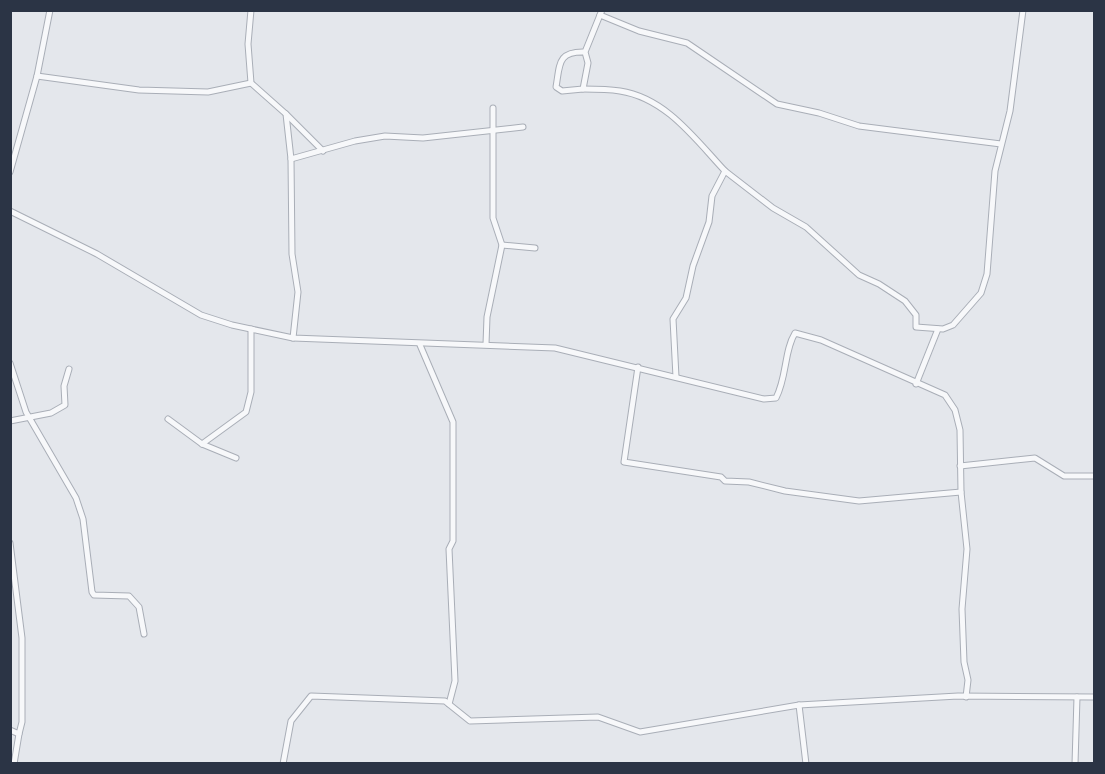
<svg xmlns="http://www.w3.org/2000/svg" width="1105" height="774" font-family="'DM Sans',sans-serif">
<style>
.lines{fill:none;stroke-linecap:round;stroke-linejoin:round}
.street-casing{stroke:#a9aeb7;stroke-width:7}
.street{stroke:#f7f8fa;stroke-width:5}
</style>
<rect width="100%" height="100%" fill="#e4e7ec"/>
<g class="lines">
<defs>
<g id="street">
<path d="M251,10L248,44L251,83L286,114L291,159L292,254L298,292L293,338"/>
<path d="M600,15L639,31L687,43L777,104L819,113L859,126L1001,144"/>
<path d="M585,52C557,51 560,65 556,87L562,91L583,89L588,63L585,52L602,10"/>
<path d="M37,76L139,90L208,92L251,83"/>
<path d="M583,89C595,89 608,89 620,91C666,98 695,139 725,171L712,196L709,222L693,266L686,298L673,319L676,377"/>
<path d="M286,114L323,151"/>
<path d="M291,159L355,141L385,136L423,138L523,127"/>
<path d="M725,171L773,208L806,227L859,275L879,284L905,301L916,315V327L943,329L953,325L981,293L987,274L995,171L1010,111L1023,10"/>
<path d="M10,172L37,76L50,10"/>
<path d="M10,211L97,254L201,315L232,325L293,338L555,348L764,399L776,398C787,377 784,351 795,333L821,340L945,395L955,410L960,430L961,492L967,549L962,609L964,662L968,680L966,697"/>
<path d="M502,245L535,248"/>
<path d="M486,344L487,317L502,245L493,218V108"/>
<path d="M420,345L453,422V541L449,549L455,681L449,704"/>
<path d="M10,363L26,412L76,498L83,519L92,592L94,595L129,596L139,607L144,634"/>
<path d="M638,367L624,462L721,477L725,481L749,482L785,491L859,501L961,492"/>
<path d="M916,384L938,329"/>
<path d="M168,419L202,444L236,458"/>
<path d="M10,421L51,413L65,405L64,386L69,369"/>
<path d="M202,444L246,412L251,392V329"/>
<path d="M960,466L1035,458L1064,476H1094"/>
<path d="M10,543L22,638V722L19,734L10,730"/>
<path d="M799,705L806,764"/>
<path d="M14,764L19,734"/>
<path d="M283,764L291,721L311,696L445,701L470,721L598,717L640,732L799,705L958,696L1094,697"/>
<path d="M1075,764L1077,697"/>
</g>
</defs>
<use href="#street" class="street-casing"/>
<use href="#street" class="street"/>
</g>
<rect width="1105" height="774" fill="none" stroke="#2b3445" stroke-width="24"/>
</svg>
